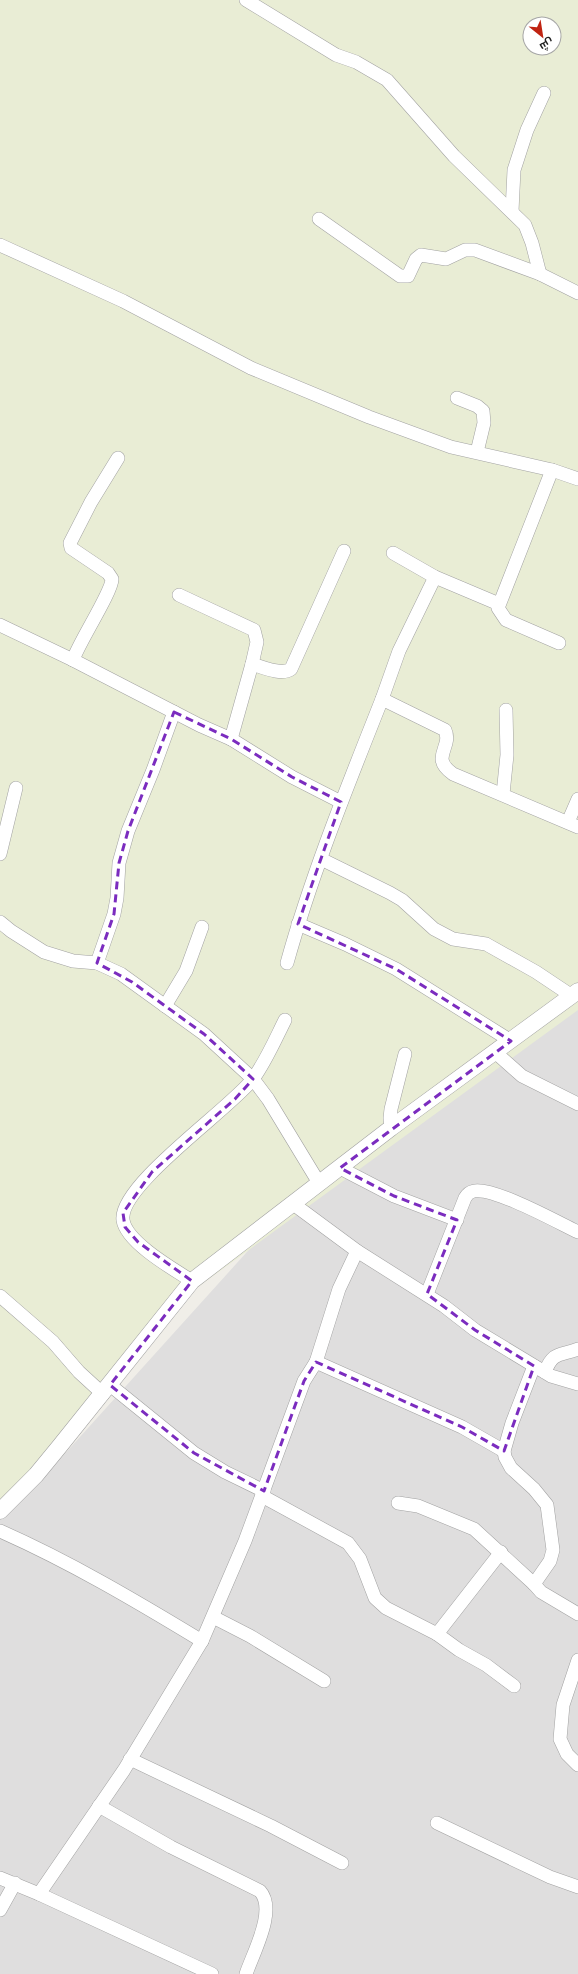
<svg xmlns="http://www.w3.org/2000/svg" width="578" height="1974" font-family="'Nunito Sans',Cairo,sans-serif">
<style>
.residential{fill:#dfdede}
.farmland{fill:#e9edd5;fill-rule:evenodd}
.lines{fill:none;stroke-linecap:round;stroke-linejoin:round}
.minor-casing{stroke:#a2a2a2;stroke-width:14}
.tertiary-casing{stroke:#a2a2a2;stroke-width:17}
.minor{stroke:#fff;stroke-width:13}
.tertiary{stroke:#fff;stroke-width:16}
.marked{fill:none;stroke:#7b2cbf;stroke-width:3;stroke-dasharray:8 5;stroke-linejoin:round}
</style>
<rect width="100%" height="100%" fill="#f0eee8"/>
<path class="residential" d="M578,1009V1974H0V1513L42,1479L255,1243Z"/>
<path class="farmland" d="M0,0H578V1010L191,1292L0,1515ZM530,24H554V48H530Z"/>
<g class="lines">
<defs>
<g id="minor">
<path d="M246,0L336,55L356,62L387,80L454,156L525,225L532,243L540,274"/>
<path d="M512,211L514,170L527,130L544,93"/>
<path d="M319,219L400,276H408L416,259L421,255L446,259L465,250H475L540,274L578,293"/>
<path d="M0,245L123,301L251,368L369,417L451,447L552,470L578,479"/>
<path d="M457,398L477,406L483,411L484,423L477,452"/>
<path d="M118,458L91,502L70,543L71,548L108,573L112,579C112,592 79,642 73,660L199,725L231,739L252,664C262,667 282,676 291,669L344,551"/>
<path d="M552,470L498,608L506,620L559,643"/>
<path d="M393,553L435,577L499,604"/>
<path d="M179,595L254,630L257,642L252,664"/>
<path d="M0,625L73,660"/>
<path d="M382,699L399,651L435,577"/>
<path d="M231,739L292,777L341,802"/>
<path d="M503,794L507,755L506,710"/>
<path d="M568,822L578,799"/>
<path d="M0,854L16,788"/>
<path d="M321,859L390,893L402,900L434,929L453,939L486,944L536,972L572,996"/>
<path d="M0,922L11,931L44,952L73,961L97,963L121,974L204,1034L253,1079L268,1099L319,1183"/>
<path d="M298,924L345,944L396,969L511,1041"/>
<path d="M97,963L114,914L117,898L119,863L128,831L153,770L174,712"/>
<path d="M287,963C312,873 348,785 382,699L445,730C453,748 429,757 453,774L578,827"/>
<path d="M165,1006L186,971L202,927"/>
<path d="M496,1053L522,1076L578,1104"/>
<path d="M391,1128L390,1118L391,1109L405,1054"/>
<path d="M340,1168L394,1196L457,1220"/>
<path d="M292,1203L357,1251L444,1306L475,1330L551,1376L578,1384"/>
<path d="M192,1281C173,1269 126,1242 123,1220C118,1186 231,1108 253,1079C266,1061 275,1040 285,1020"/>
<path d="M427,1294L465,1198C467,1194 469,1192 474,1191C494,1187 557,1222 578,1232"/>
<path d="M0,1296L53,1342L79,1372L103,1394"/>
<path d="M316,1362L339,1289L357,1251"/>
<path d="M534,1366L512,1423L504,1451L505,1457L511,1468L534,1489L547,1505L553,1550L550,1561L534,1584L541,1592L578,1614"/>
<path d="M545,1372C553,1351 560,1356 578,1349"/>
<path d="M110,1385L194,1453L225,1472L264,1491"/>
<path d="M262,1496L348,1543L360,1559L375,1598L386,1608L437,1634"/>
<path d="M398,1503L418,1506L474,1529L534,1584"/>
<path d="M0,1531C70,1562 136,1601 202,1641"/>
<path d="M501,1552L437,1634L459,1650L486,1665L514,1686"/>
<path d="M213,1617L250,1636L324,1681"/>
<path d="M578,1660L563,1705L560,1739L567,1754L578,1765"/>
<path d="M130,1759L271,1826L342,1863"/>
<path d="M99,1806L171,1847L260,1891C277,1910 253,1953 246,1974"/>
<path d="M437,1823L550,1877L578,1887"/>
<path d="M0,1878L39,1894L124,1770L202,1641L245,1541L304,1381L316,1362L462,1427L504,1451"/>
<path d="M39,1894L212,1974"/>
<path d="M0,1910L15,1883"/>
</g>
<path id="tertiary" d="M0,1511L36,1475L59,1447L192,1281L391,1128L578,991"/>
</defs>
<use href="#minor" class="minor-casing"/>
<use href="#tertiary" class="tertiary-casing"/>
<use href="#minor" class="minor"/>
<use href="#tertiary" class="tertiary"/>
</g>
<path class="marked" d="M174,712L231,739L292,777L341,802L298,924L396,969L511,1041L340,1168L394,1196L457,1220L427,1294L475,1330L534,1366L504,1451L462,1427L316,1362L304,1381L264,1491L194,1453L110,1385L192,1281L138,1242L125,1227L123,1213L152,1172L235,1099L253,1079L204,1034L132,982L97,963L114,914L119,863L128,831Z"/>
<g transform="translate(542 36) rotate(150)"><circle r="19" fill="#ffffff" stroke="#a6a6a6"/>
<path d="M0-3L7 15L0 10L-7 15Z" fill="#c02412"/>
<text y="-6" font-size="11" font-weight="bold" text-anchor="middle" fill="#212121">ش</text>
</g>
</svg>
